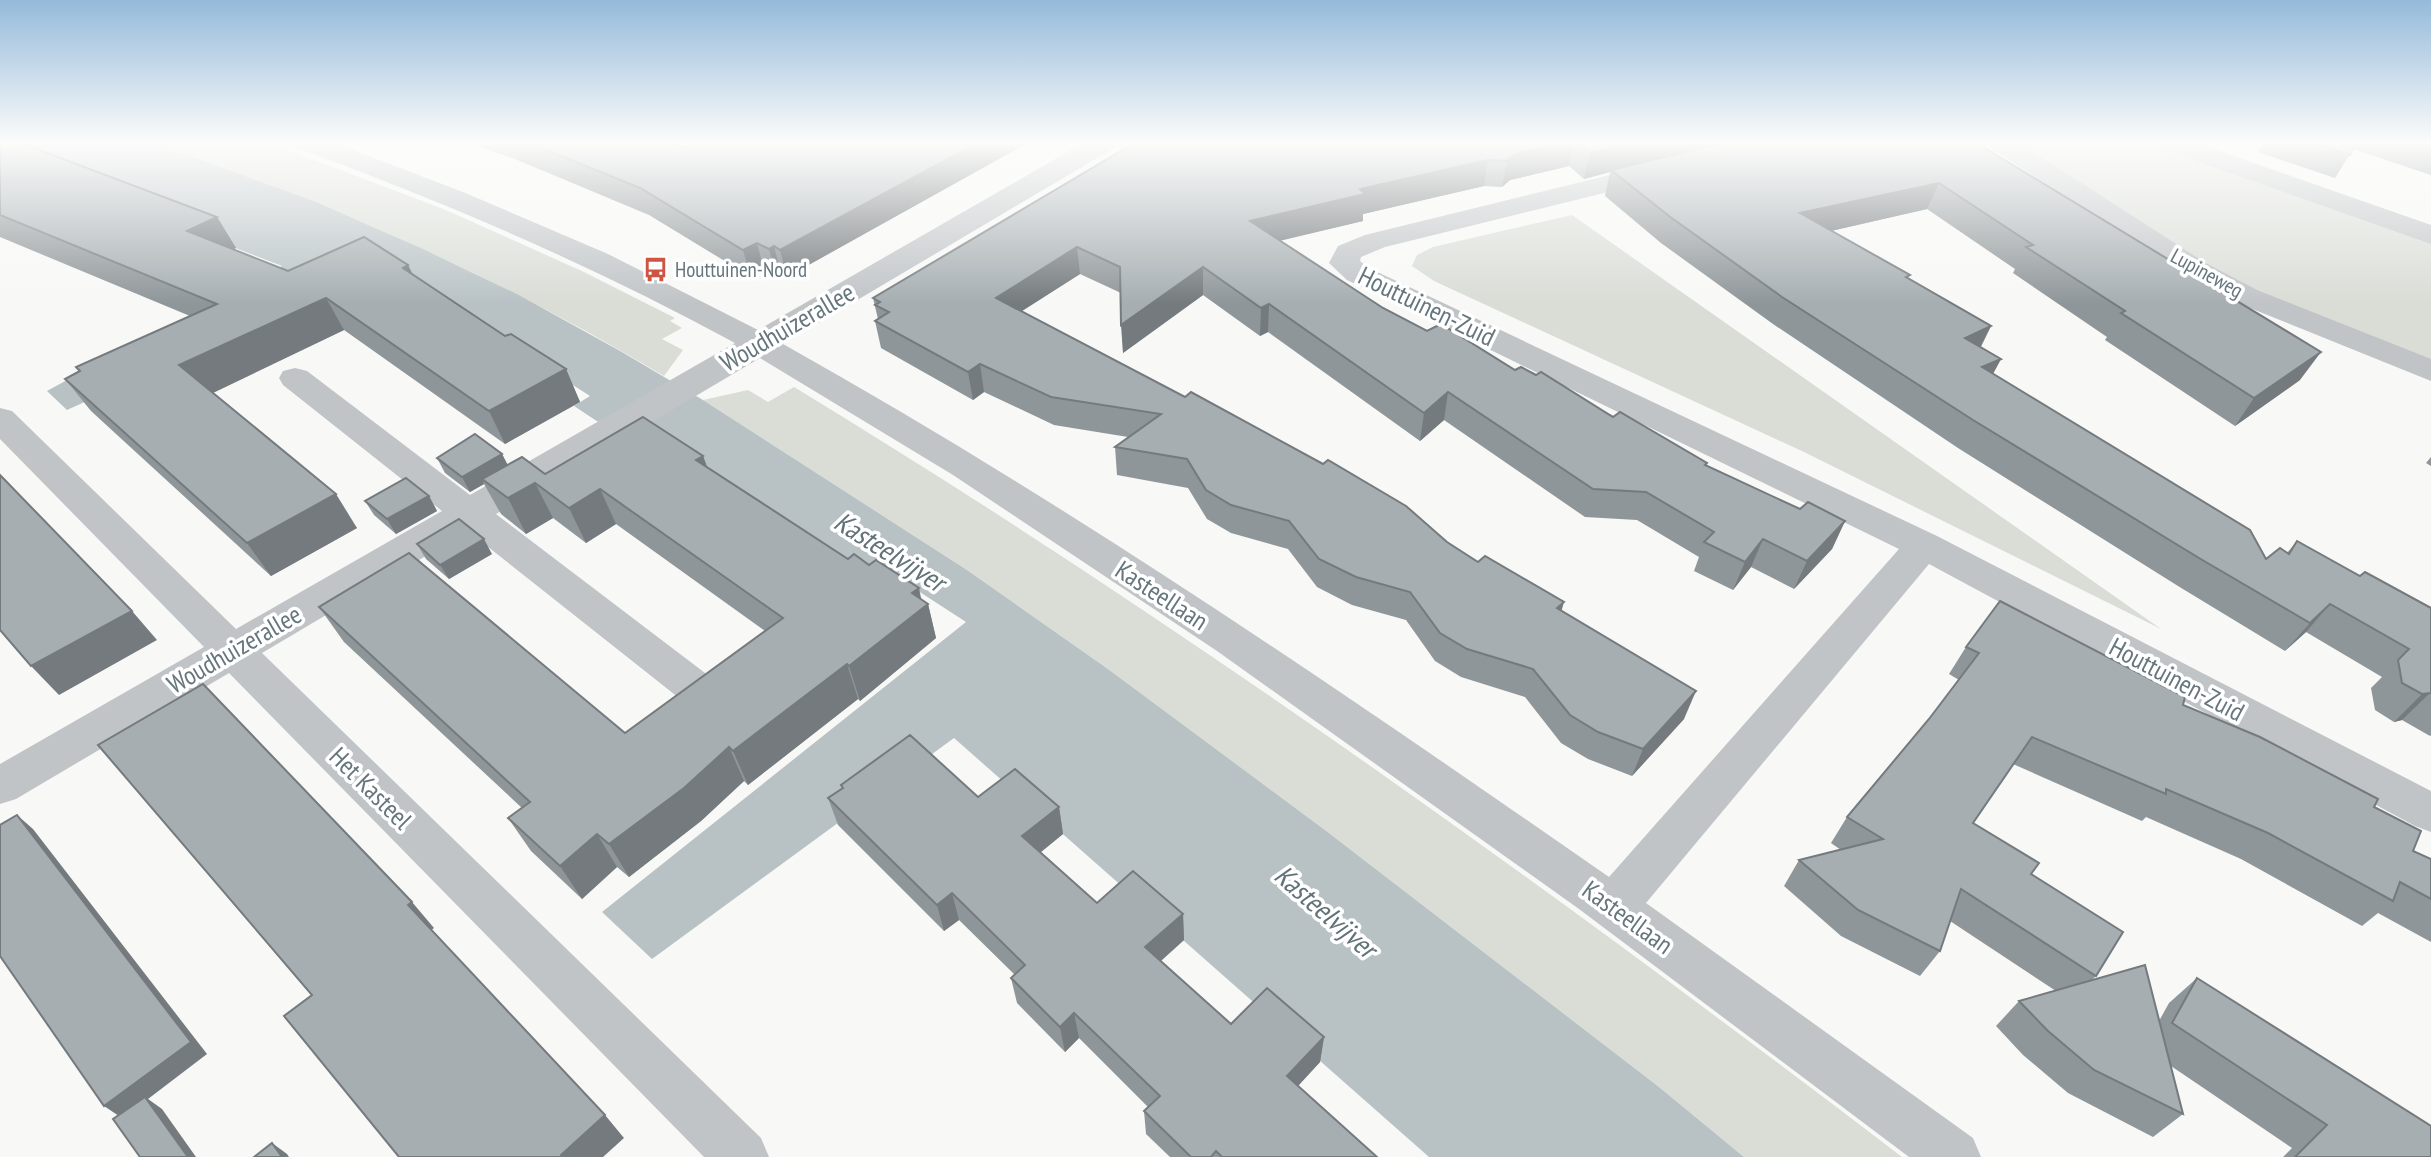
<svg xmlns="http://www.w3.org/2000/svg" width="2431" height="1157" font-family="'PT Sans Narrow',sans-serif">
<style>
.green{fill:#d9ddd6}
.water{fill:#b8c2c5}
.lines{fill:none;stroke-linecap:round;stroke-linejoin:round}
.street{fill:#c0c4c7;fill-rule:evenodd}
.wall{fill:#8f9699}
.shaded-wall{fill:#747a7d}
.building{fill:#a6aeb2;stroke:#747a7d;stroke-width:2}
.labels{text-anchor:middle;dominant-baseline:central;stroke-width:7;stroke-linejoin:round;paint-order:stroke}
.far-poi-label{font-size:21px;fill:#66767d;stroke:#fff;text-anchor:start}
.far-street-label{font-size:21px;fill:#66767d;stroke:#fff}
.street-label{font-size:26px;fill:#66767d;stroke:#fff}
.water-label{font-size:28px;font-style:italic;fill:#627378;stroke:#fff}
</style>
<rect width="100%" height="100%" fill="#f8f8f6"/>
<g class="green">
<path d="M143,142H267L446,210L584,272L675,318L670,321L682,328L662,339L683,350L664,376C500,278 325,198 143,142Z"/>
<path d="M2009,142H2154L2431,241V363L2247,290Z"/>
<path d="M1572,215L2161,629L1804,452L1434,281L1412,266L1417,255L1433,247Z"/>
<path d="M794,387C1179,621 1544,884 1902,1157H1744L1659,1087L1325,830L1108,669L967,570L703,400L748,390L768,402Z"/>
</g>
<path class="water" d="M0,142H143L204,161L316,202L421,248L517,294L622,352L703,400L967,570L1108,669L1325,830L1659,1087L1744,1157H1429L954,738L652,959L602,912L966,622L892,574L874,587L630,443L574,406L590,396L385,265L67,410L47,391L149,335L154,337L282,266L0,157Z"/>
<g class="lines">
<g class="street">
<path d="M293,142H332L463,192L608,254L758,330L1085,142H1118L1114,148L783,344C1069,504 1340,690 1609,877L1899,549L1347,280L1329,263L1338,246L1365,235L1659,163L1669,165L1673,171L1669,177L1385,247L1361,257L1360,261L1369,268L1937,536L2431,791V832L2415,826L1929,564L1646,903L1973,1138L1981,1157H1909L1579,909L1217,651L953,475L760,358L496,514L709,676L715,687L709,698L694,703L679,698L468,531L262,653L761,1138L769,1157H704L229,673L16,799L0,804V764L204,647L0,439V408L12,411L236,629L442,511L283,385L279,378L283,371L295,368L307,371L470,495L735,343C593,266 448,203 297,148Z"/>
<path d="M1987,142H2018L2204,262L2257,290L2431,359V381L2235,302L2182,274L1991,148Z"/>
<path d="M2155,142H2194L2431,225V244L2159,148Z"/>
</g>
</g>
<g class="wall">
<path d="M0,142L217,217L236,248L234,249L288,271L408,265L412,274L505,336L566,369L580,402L505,444L344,330L213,393L357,528L271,576L91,411L65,379L79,371L76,367L190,316L0,237Z"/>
<path d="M466,142H670L684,148L1029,142L787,277L781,274L776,276L764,270L751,277L649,215L515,159Z"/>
<path d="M1136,142H1975L2300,380L2235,426L2105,340L2107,337L2013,273L2015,269L1927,209L1831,231L1909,278L1991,326L1981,347L2001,359L1993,374L2266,559L2287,553L2297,541L2360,576L2431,608V735L2430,736L2402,720L2394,722L2375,710L2371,688L2382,677L2306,632L2285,651L2178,586L1958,448L1773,324L1661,243L1605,196L1610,172L1584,179L1569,166L1510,180L1502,187L1484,186L1363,214V221L1280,240L1383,308L1427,331L1515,370L1536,375L1706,465L1800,509L1845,521L1832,549L1794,589L1751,567L1733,590L1694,571L1699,557L1637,520L1585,517L1444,420L1420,441L1268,332L1260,336L1203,295L1123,353L1121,293L1080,274L1022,311L1447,542L1478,562L1561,611L1684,719L1632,776L1588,759L1561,743L1525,697L1461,677L1435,661L1406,620L1352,605L1317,587L1288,549L1231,533L1207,519L1188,488L1117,475L1115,447L1128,437L1054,425L984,392L973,400L881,348L875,321L878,319L873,298Z"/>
<path d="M2264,142H2431V175L2353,149L2335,178L2258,152Z"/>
<path d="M502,454L507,465L545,474L703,456L707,467L848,559L928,604L936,638L860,701L858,699L748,785L744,781L701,821L629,877L617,867L582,899L531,851L508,818L522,808L344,642L319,607L625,733L765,631L616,524L586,543L553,518L526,534L501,514L484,484L470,492L445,473L437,458Z"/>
<path d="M2431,457V466L2426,463Z"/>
<path d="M429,496L437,511L396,534L374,515L365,501Z"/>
<path d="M417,544L492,554L449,579L426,559Z"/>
<path d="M1966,647L2183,705L2374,807L2413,851L2431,859V942L2378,913L2362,926L2241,859L2146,817L2142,821L2013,764L1973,823L2031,874L2096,976L2091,981L2159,1021L2169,1003L2197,978L2431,1157H2283L2292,1148L2171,1066L2183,1114L2153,1137L2068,1093L2023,1055L1996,1026L2019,1001L2056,991L1950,921L1940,951L1920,976L1841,936L1784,886L1799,860L1841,850L1831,843L1847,817L1929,719L1959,680L1949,674Z"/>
<path d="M841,785L978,797L1059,807L1063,834L1040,853L1097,903L1183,914L1184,940L1161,961L1231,1024L1324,1037L1320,1062L1298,1086L1377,1157H1170L1146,1134L1144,1111L1148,1107L1079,1038L1065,1052L1017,1003L1011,978L1015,975L959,920L944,931L838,825L828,798L842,788Z"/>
</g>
<g class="shaded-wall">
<path d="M979,142H1029L787,277L780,250Z"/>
<path d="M1566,142H1574L1569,166L1510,180L1502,187L1507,161L1515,154Z"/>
<path d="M1633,142H1734L1611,170L1610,172L1584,179L1590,153Z"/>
<path d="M1488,160L1484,186L1363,214V221L1250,248V221L1360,189Z"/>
<path d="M1939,183L1927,209L1791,240L1800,213Z"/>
<path d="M217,217L236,248L207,263L187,231Z"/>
<path d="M757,243L764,270L751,277L743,250Z"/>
<path d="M774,246L781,274L776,276L769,249Z"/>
<path d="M1077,247L1080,274L1000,325L996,298Z"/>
<path d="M408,265L424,297L403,268Z"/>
<path d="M1203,267V295L1123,353L1121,325Z"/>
<path d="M326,298L344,330L202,398L179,365Z"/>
<path d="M1269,304L1268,332L1260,336L1261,308Z"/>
<path d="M1991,326L1977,353L1965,338Z"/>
<path d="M2321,352L2300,380L2235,426L2254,398Z"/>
<path d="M2001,359L1986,386L1982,367Z"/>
<path d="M980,364L984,392L973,400L968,372Z"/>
<path d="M566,369L580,402L505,444L489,411Z"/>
<path d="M1448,392L1444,420L1420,441L1424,413Z"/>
<path d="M502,454L510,469L482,479L484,484L470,492L462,477Z"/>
<path d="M703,456L716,491L696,460Z"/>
<path d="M535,483L553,518L526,534L508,498Z"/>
<path d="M600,489L616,524L586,543L569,508Z"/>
<path d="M336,494L357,528L271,576L247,543Z"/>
<path d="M429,496L437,511L396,534L387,519Z"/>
<path d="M1845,521L1832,549L1794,589L1807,561Z"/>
<path d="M484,539L492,554L449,579L440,565Z"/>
<path d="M1763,539L1751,567L1733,590L1745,562Z"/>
<path d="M919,588L923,608L928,604L936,638L860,701L849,666L912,593Z"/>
<path d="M1564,602L1556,630L1557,608Z"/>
<path d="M2330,604L2306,632L2285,651L2310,623Z"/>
<path d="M132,611L157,640L59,695L31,666Z"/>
<path d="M847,664L858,699L748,785L733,751Z"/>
<path d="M1696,691L1684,719L1632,776L1643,749Z"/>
<path d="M2430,693L2402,720L2394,722L2422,694Z"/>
<path d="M729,747L744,781L701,821L629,877L609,844Z"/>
<path d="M1059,807L1063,834L1027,863L1022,836Z"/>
<path d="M17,815L33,829L207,1054L148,1099L162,1109L196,1157H188L122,1118L104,1106Z"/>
<path d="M597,834L617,867L582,899L560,866Z"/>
<path d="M952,893L959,920L944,931L937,905Z"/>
<path d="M412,902L434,928L430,931L408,905Z"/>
<path d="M1183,914L1184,940L1147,973L1145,947Z"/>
<path d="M1074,1013L1079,1038L1065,1052L1060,1027Z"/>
<path d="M1324,1037L1320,1062L1285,1100L1287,1076Z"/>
<path d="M605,1115L624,1138L603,1157H563L561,1155Z"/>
<path d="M272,1143L287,1154L289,1157H282Z"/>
</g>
<g class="building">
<path d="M0,142H18L217,217L187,231L288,271L364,237L408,265L403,268L505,336L511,334L566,369L489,411L326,298L179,365L336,494L247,543L65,379L80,371L76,367L217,304L0,215Z"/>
<path d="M527,142H670L684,148L692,142H979L780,250L774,246L769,249L757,243L743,250L640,188Z"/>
<path d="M1136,142H1566L1515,154L1507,161L1488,160L1360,189L1365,194L1250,221L1383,308L1427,331L1441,324L1515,370L1521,367L1536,375L1541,372L1613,417L1620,412L1707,463L1705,465L1800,509L1808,502L1845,521L1807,561L1763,539L1745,562L1704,542L1714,532L1646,492L1593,489L1448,392L1424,413L1269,304L1261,308L1203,267L1121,325L1120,267L1077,247L996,298L1185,397L1191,392L1323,464L1328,460L1406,506L1447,542L1478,562L1485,556L1564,602L1557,608L1696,691L1643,749L1598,732L1570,715L1533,669L1467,649L1440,633L1410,592L1356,577L1319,559L1289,521L1231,505L1206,490L1187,459L1115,447L1161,414L1051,397L980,364L968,372L875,321L889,312L875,305L880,302L873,298Z"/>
<path d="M1577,142H1633L1590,153Z"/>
<path d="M1726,142H1975L2321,352L2254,398L2121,313L2125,311L2026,247L2033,245L1939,183L1800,213L1910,275L1906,277L1991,326L1965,338L2001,359L1982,367L2250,530L2266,559L2280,548L2289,554L2297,541L2360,576L2365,572L2431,608V693L2422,694L2402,683L2398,660L2409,649L2330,604L2310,623L2199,558L1973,420L1782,297L1669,216L1611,170Z"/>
<path d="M2311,142H2356L2350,155Z"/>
<path d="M2417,142H2431V147Z"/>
<path d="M643,417L703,456L696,460L848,559L854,554L869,565L876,560L919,588L912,593L928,604L849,666L847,664L733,751L729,747L684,788L609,844L597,834L560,866L508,818L530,802L319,607L409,553L625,733L783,618L600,489L569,508L535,483L508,498L482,479L522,457L545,474Z"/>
<path d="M475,434L502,454L462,477L437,458Z"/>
<path d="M0,475L132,611L31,666L0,630Z"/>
<path d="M406,478L429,496L387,519L365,501Z"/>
<path d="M459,519L484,539L440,565L417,544Z"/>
<path d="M2000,601L2185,697L2183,705L2260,737L2378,799L2374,807L2421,831L2413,851L2431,859V899L2400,882L2393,901L2268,833L2166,789V794L2032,737L1973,823L2039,863L2031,874L2123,932L2096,976L1961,889L1940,951L1858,910L1799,860L1883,839L1847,817L1929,719L1979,653L1966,647Z"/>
<path d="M203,684L412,902L408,905L605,1115L561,1155L563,1157H399L284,1016L312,995L98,745Z"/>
<path d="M910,735L978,797L1015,769L1059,807L1022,836L1097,903L1133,871L1183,914L1145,947L1231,1024L1267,988L1324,1037L1287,1076L1377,1157H1222L1216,1151L1211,1157H1191L1144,1111L1160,1096L1074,1013L1060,1027L1011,978L1025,965L952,893L937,905L828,798L843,788L841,785Z"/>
<path d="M17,815L191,1042L104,1106L0,956V825Z"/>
<path d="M2145,965L2183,1114L2094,1070L2048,1031L2019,1001Z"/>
<path d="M2197,978L2431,1126V1157H2295L2327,1125L2172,1023Z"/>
<path d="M145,1097L188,1157H140L113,1119Z"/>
<path d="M272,1143L282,1157H254Z"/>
</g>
<linearGradient id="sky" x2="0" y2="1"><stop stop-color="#95bada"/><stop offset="0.47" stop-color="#fcfcfb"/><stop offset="1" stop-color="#fcfcfb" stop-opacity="0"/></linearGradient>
<rect width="2431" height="304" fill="url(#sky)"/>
<defs>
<symbol id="bus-bare" viewBox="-9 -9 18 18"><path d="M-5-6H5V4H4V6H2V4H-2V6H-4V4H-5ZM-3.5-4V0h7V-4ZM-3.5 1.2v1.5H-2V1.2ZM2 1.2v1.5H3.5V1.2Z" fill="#cd5642" stroke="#fff" stroke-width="2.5" paint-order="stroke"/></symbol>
</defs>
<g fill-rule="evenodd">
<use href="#bus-bare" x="638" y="252" width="35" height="35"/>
</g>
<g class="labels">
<g class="far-poi-label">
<text x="675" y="269">Houttuinen-Noord</text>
</g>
<g class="far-street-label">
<text transform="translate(2207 273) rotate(29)">Lupineweg</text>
</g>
<g class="street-label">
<text transform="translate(1427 306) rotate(26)">Houttuinen-Zuid</text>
<text transform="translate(787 327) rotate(-30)">Woudhuizerallee</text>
<text transform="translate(1162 595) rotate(33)">Kasteellaan</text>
<text transform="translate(234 649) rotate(-30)">Woudhuizerallee</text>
<text transform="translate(2177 679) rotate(28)">Houttuinen-Zuid</text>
<text transform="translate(371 788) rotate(45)">Het Kasteel</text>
<text transform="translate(1628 917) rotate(36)">Kasteellaan</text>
</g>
<g class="water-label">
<text transform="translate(890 551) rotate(32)">Kasteelvijver</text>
<text transform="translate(1326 911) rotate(41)">Kasteelvijver</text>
</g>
</g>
</svg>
